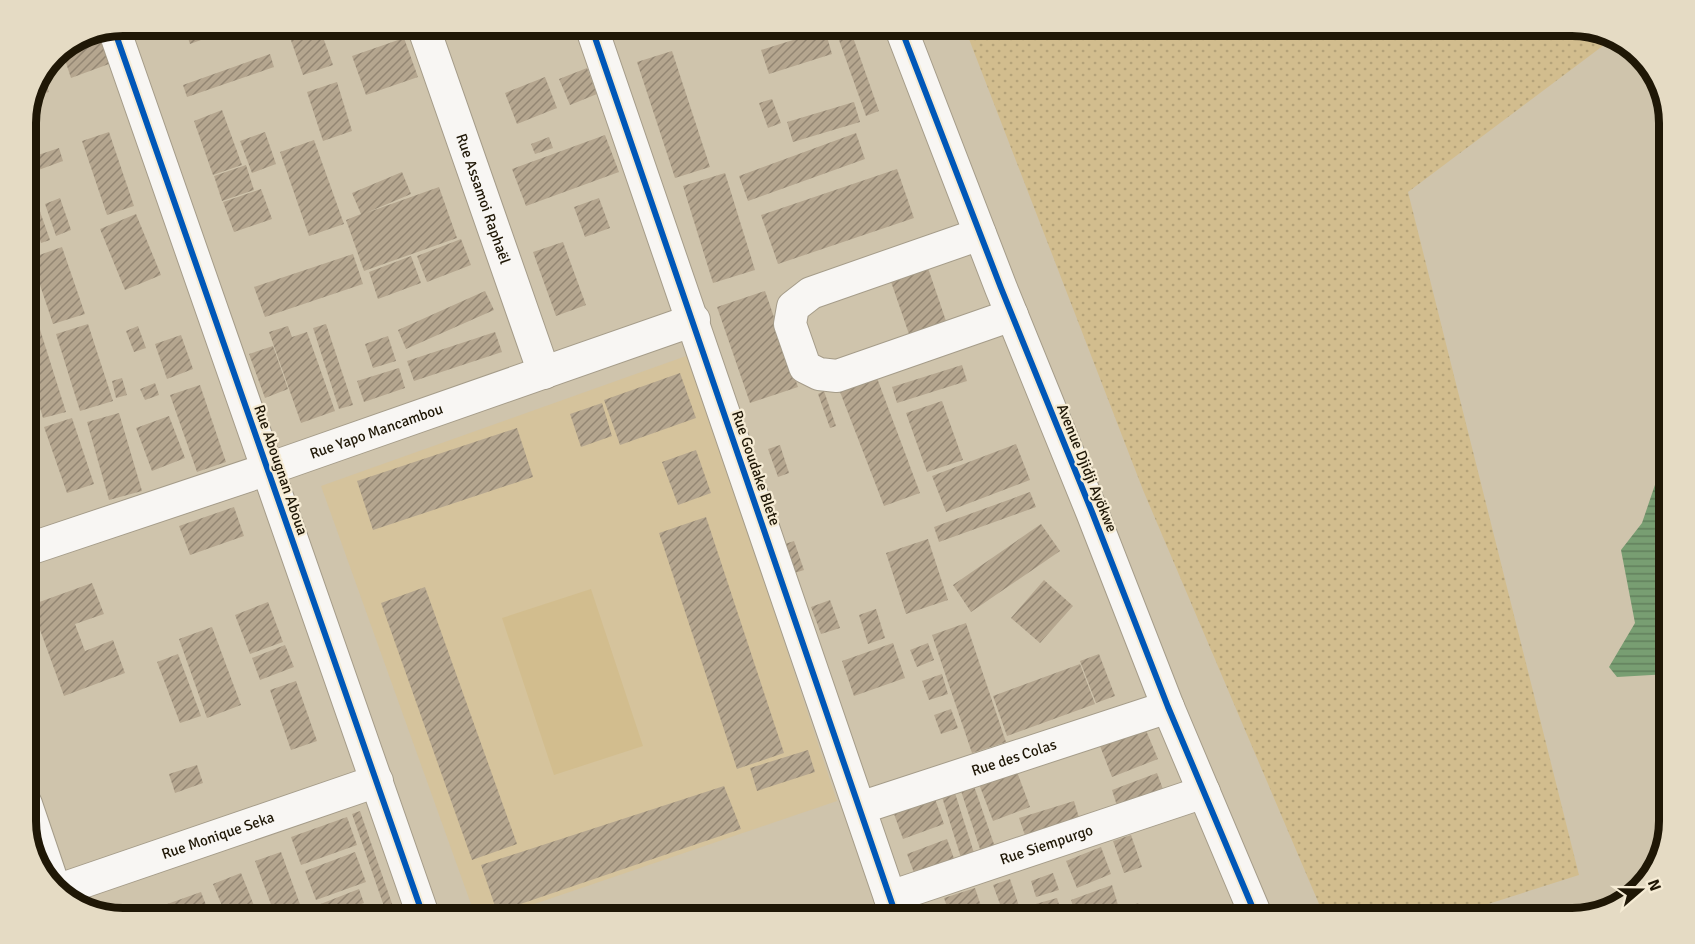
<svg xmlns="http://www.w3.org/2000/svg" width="1695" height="944" font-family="Signika,sans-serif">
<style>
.built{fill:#d5c39c}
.grass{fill:url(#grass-dots)}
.garden{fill:#d2bd8e}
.water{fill:url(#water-rules)}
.building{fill:url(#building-hatch)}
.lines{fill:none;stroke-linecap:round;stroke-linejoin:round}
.minor-casing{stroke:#a59c89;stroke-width:34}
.minor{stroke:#f8f6f3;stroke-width:32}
.cycleway-casing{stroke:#f6ecd5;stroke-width:10}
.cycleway{stroke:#0057b8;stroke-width:6}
.labels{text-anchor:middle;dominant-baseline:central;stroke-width:4.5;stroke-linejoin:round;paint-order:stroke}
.street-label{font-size:15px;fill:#1f1706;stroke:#f6ecd5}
.rim{fill:none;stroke:#1f1706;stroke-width:8}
</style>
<defs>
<pattern id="grass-dots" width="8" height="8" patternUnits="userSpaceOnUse" patternTransform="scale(1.5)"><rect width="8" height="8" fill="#d2bd8e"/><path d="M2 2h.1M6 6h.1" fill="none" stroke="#b4a279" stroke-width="1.8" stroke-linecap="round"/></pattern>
<pattern id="water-rules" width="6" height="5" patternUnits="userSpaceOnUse" patternTransform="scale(1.5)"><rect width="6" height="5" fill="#789e72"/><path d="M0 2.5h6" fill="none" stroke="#62805c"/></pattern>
<pattern id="building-hatch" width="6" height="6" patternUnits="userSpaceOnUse" patternTransform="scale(1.5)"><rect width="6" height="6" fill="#b5a68f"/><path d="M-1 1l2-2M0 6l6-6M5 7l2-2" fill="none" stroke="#938673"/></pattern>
</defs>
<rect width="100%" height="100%" fill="#cfc4ac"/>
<path class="built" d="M689,355L837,801L493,918H476L321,486Z"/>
<path class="grass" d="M964,26H1572L1617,38L1608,42L1408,192L1579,875L1444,918H1325L1143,490Z"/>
<path class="garden" d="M591,589L643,746L554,775L502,618Z"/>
<path class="water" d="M1658,476H1669V674L1617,677L1609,667L1635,623L1621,550L1642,523Z"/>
<g class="building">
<path d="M204,26H239L190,44L186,32Z"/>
<path d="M286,26H319L333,65L303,75Z"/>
<path d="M756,26H806L761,40Z"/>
<path d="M834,26H849L879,111L866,116Z"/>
<path d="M825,30L832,54L769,74L761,50Z"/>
<path d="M108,38L117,61L71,78L63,54Z"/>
<path d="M404,38L418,77L366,95L352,56Z"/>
<path d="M672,51L710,167L675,178L637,62Z"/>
<path d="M270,54L274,67L187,97L183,85Z"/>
<path d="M587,68L597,94L570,105L559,79Z"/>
<path d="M44,76L49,92L35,96L40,84Z"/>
<path d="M545,77L557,108L517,124L505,93Z"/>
<path d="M337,82L352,131L323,141L307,92Z"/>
<path d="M772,99L781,123L768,128L759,103Z"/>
<path d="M854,102L860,122L793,142L787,122Z"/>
<path d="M222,110L242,165L213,175L194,121Z"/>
<path d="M109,132L134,206L107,215L82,141Z"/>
<path d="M265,132L276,164L252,173L240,141Z"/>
<path d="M856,133L865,159L748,201L739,176Z"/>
<path d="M605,135L619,172L526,206L512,169Z"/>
<path d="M549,137L553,148L535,154L531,144Z"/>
<path d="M314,140L344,224L309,236L280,152Z"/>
<path d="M59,148L63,161L33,172L29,158Z"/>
<path d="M246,165L254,190L222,201L214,176Z"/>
<path d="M897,169L914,218L778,264L761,215Z"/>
<path d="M402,172L411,194L366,213L439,187L457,238L364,271L346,220L361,214L352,193Z"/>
<path d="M725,173L755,270L713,283L683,186Z"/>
<path d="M261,189L272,219L234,232L223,202Z"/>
<path d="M60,198L71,230L56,236L45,204Z"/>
<path d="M599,198L610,228L585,237L574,207Z"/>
<path d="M37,203L50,240L41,243L28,206Z"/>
<path d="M26,212L37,246L26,249Z"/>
<path d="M136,214L161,275L125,290L100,229Z"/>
<path d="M461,239L471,265L427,282L417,256Z"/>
<path d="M563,242L586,305L556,316L533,252Z"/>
<path d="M62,247L85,314L53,324L31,258Z"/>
<path d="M353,254L363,284L265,317L254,287Z"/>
<path d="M411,256L421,283L378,299L369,272Z"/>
<path d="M926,262L948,327L911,340L889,276Z"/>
<path d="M26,285L66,412L43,418L26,361Z"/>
<path d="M485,291L494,310L406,349L398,330Z"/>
<path d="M765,291L798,387L750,403L717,307Z"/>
<path d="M88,324L113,401L80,411L56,334Z"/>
<path d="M326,324L353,405L339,409L313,328Z"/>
<path d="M138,326L146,348L134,352L126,331Z"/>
<path d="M288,326L292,337L307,332L335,411L301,423L269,332Z"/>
<path d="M495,332L502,352L414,381L407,361Z"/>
<path d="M181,335L193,369L167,379L155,344Z"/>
<path d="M388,336L396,361L373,368L365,344Z"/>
<path d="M273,346L288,389L265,398L249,354Z"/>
<path d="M962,365L967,381L897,403L892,387Z"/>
<path d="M399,368L405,388L364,402L357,381Z"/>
<path d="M680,373L696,418L620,445L604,400Z"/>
<path d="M122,378L127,395L116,398L112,381Z"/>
<path d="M877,378L920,493L884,506L840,392Z"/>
<path d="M155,383L159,395L145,400L140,389Z"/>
<path d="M200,385L226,462L197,472L170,395Z"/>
<path d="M824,391L836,426L830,428L818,394Z"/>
<path d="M942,401L963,460L927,472L906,413Z"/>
<path d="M602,403L612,436L581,447L570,414Z"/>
<path d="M119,413L142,491L109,500L87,422Z"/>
<path d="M169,416L185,458L152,471L136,428Z"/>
<path d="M72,418L94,484L67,493L44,427Z"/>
<path d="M517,428L533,477L373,530L357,481Z"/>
<path d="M1016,444L1030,480L946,512L932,476Z"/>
<path d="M780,445L789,473L778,477L768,449Z"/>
<path d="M696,450L711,493L678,505L662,462Z"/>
<path d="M1030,492L1036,507L939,542L934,527Z"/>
<path d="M234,507L244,536L190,555L179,526Z"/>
<path d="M706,517L784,753L737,769L659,533Z"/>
<path d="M1041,524L1060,551L971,612L953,585Z"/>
<path d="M928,539L948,600L906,614L886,553Z"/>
<path d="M794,541L804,570L785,576L776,547Z"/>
<path d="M1044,580L1073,606L1040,643L1011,618Z"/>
<path d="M92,583L104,614L75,624L85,651L113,640L125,673L64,696L31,605Z"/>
<path d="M425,587L517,844L472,860L381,603Z"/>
<path d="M830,600L840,628L821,634L811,607Z"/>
<path d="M268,602L283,642L250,654L235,615Z"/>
<path d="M876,609L885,638L868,644L859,615Z"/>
<path d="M966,623L1006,742L972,753L932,635Z"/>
<path d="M212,627L241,705L207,718L179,639Z"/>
<path d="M893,643L905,678L854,696L842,661Z"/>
<path d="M928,643L934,660L917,667L910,650Z"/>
<path d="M285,645L294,667L260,680L252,658Z"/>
<path d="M178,654L201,716L180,723L157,662Z"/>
<path d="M1099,654L1115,696L1096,703L1080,661Z"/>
<path d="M1080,664L1095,704L1007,736L993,696Z"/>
<path d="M942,674L948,694L929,700L922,681Z"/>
<path d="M296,681L317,741L291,750L270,690Z"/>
<path d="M951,709L958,728L941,734L934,715Z"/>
<path d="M1145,728L1158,759L1112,777L1100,746Z"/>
<path d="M808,750L815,772L757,791L750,768Z"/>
<path d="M197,765L203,783L175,793L169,774Z"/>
<path d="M1016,769L1030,807L993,821L979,784Z"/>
<path d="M1157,773L1164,792L1118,809L1112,790Z"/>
<path d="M724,786L741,829L497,912L481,865Z"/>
<path d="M974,786L995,847L981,852L961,791Z"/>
<path d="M955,793L975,856L962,861L942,797Z"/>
<path d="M935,799L944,824L903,839L894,814Z"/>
<path d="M1074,801L1080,821L1026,838L1019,818Z"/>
<path d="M360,811L397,918H388L352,814Z"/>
<path d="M347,817L357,845L301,865L291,837Z"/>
<path d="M1131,835L1142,867L1124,873L1113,841Z"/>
<path d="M947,839L956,864L916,878L907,854Z"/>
<path d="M1101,847L1111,874L1077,888L1066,861Z"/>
<path d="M281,852L305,918H276L255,861Z"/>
<path d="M355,852L366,882L316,900L305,871Z"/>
<path d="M241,873L259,918H227L213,884Z"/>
<path d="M1053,873L1059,890L1036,897L1031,881Z"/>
<path d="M1010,879L1023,918H1005L993,885Z"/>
<path d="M1112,885L1118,905L1077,918L1071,900Z"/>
<path d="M975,888L985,918H951L944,898Z"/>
<path d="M359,889L364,903L323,918L318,905Z"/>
<path d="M201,892L211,918H160L156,908Z"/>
<path d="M1057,898L1063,917L1029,918L1025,907Z"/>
<path d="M1138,903L1144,918H1099Z"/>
<path d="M368,909L371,918H340Z"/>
</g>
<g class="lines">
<defs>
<g id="minor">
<path id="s1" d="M423,26L544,373"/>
<path d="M591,26L897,918"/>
<path d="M900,26L1001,288L1092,512L1168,707L1257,918"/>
<path d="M114,29L424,918"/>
<path d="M980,234L811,293L793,307L790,324L805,367L819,374L837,376L1012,315"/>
<path id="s2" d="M26,550L268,469L694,320"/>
<path d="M26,804L53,884"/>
<path id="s3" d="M860,808L1168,707"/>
<path id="s4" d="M59,890L377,781"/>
<path id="s5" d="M890,897L1204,792"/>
</g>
</defs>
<use href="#minor" class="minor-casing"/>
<use href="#minor" class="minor"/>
<defs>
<g id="cycleway">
<path d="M591,26L897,918"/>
<path d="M900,26L1001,288L1092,512L1168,707L1257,918"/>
<path d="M114,29L424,918"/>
</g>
</defs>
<use href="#cycleway" class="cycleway-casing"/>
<use href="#cycleway" class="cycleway"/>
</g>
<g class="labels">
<g class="street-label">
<text stroke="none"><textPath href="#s1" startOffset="183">Rue Assamoi Raphaël</textPath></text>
<text stroke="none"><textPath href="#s2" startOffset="370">Rue Yapo Mancambou</textPath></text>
<text transform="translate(756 468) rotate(71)">Rue Goudake Blete</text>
<text transform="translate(1087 468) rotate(68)">Avenue Djidji Ayökwe</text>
<text transform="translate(281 470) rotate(71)">Rue Abougnan Aboua</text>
<text stroke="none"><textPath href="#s3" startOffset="162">Rue des Colas</textPath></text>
<text stroke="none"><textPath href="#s4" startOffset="168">Rue Monique Seka</textPath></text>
<text stroke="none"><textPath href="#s5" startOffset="165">Rue Siempurgo</textPath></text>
</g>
</g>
<path d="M0 0H1695V944H0ZM123 36H1572A87 87 0 0 1 1659 123V821A87 87 0 0 1 1572 908H123A87 87 0 0 1 36 821V123A87 87 0 0 1 123 36Z" fill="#e5dbc4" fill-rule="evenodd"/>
<path class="rim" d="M123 36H1572A87 87 0 0 1 1659 123V821A87 87 0 0 1 1572 908H123A87 87 0 0 1 36 821V123A87 87 0 0 1 123 36Z"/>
<g transform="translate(1641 890) rotate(70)" stroke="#f6ecd5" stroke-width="4.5" paint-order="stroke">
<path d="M0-4.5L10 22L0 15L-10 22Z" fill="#1f1706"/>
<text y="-9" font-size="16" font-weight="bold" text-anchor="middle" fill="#1f1706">N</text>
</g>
</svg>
